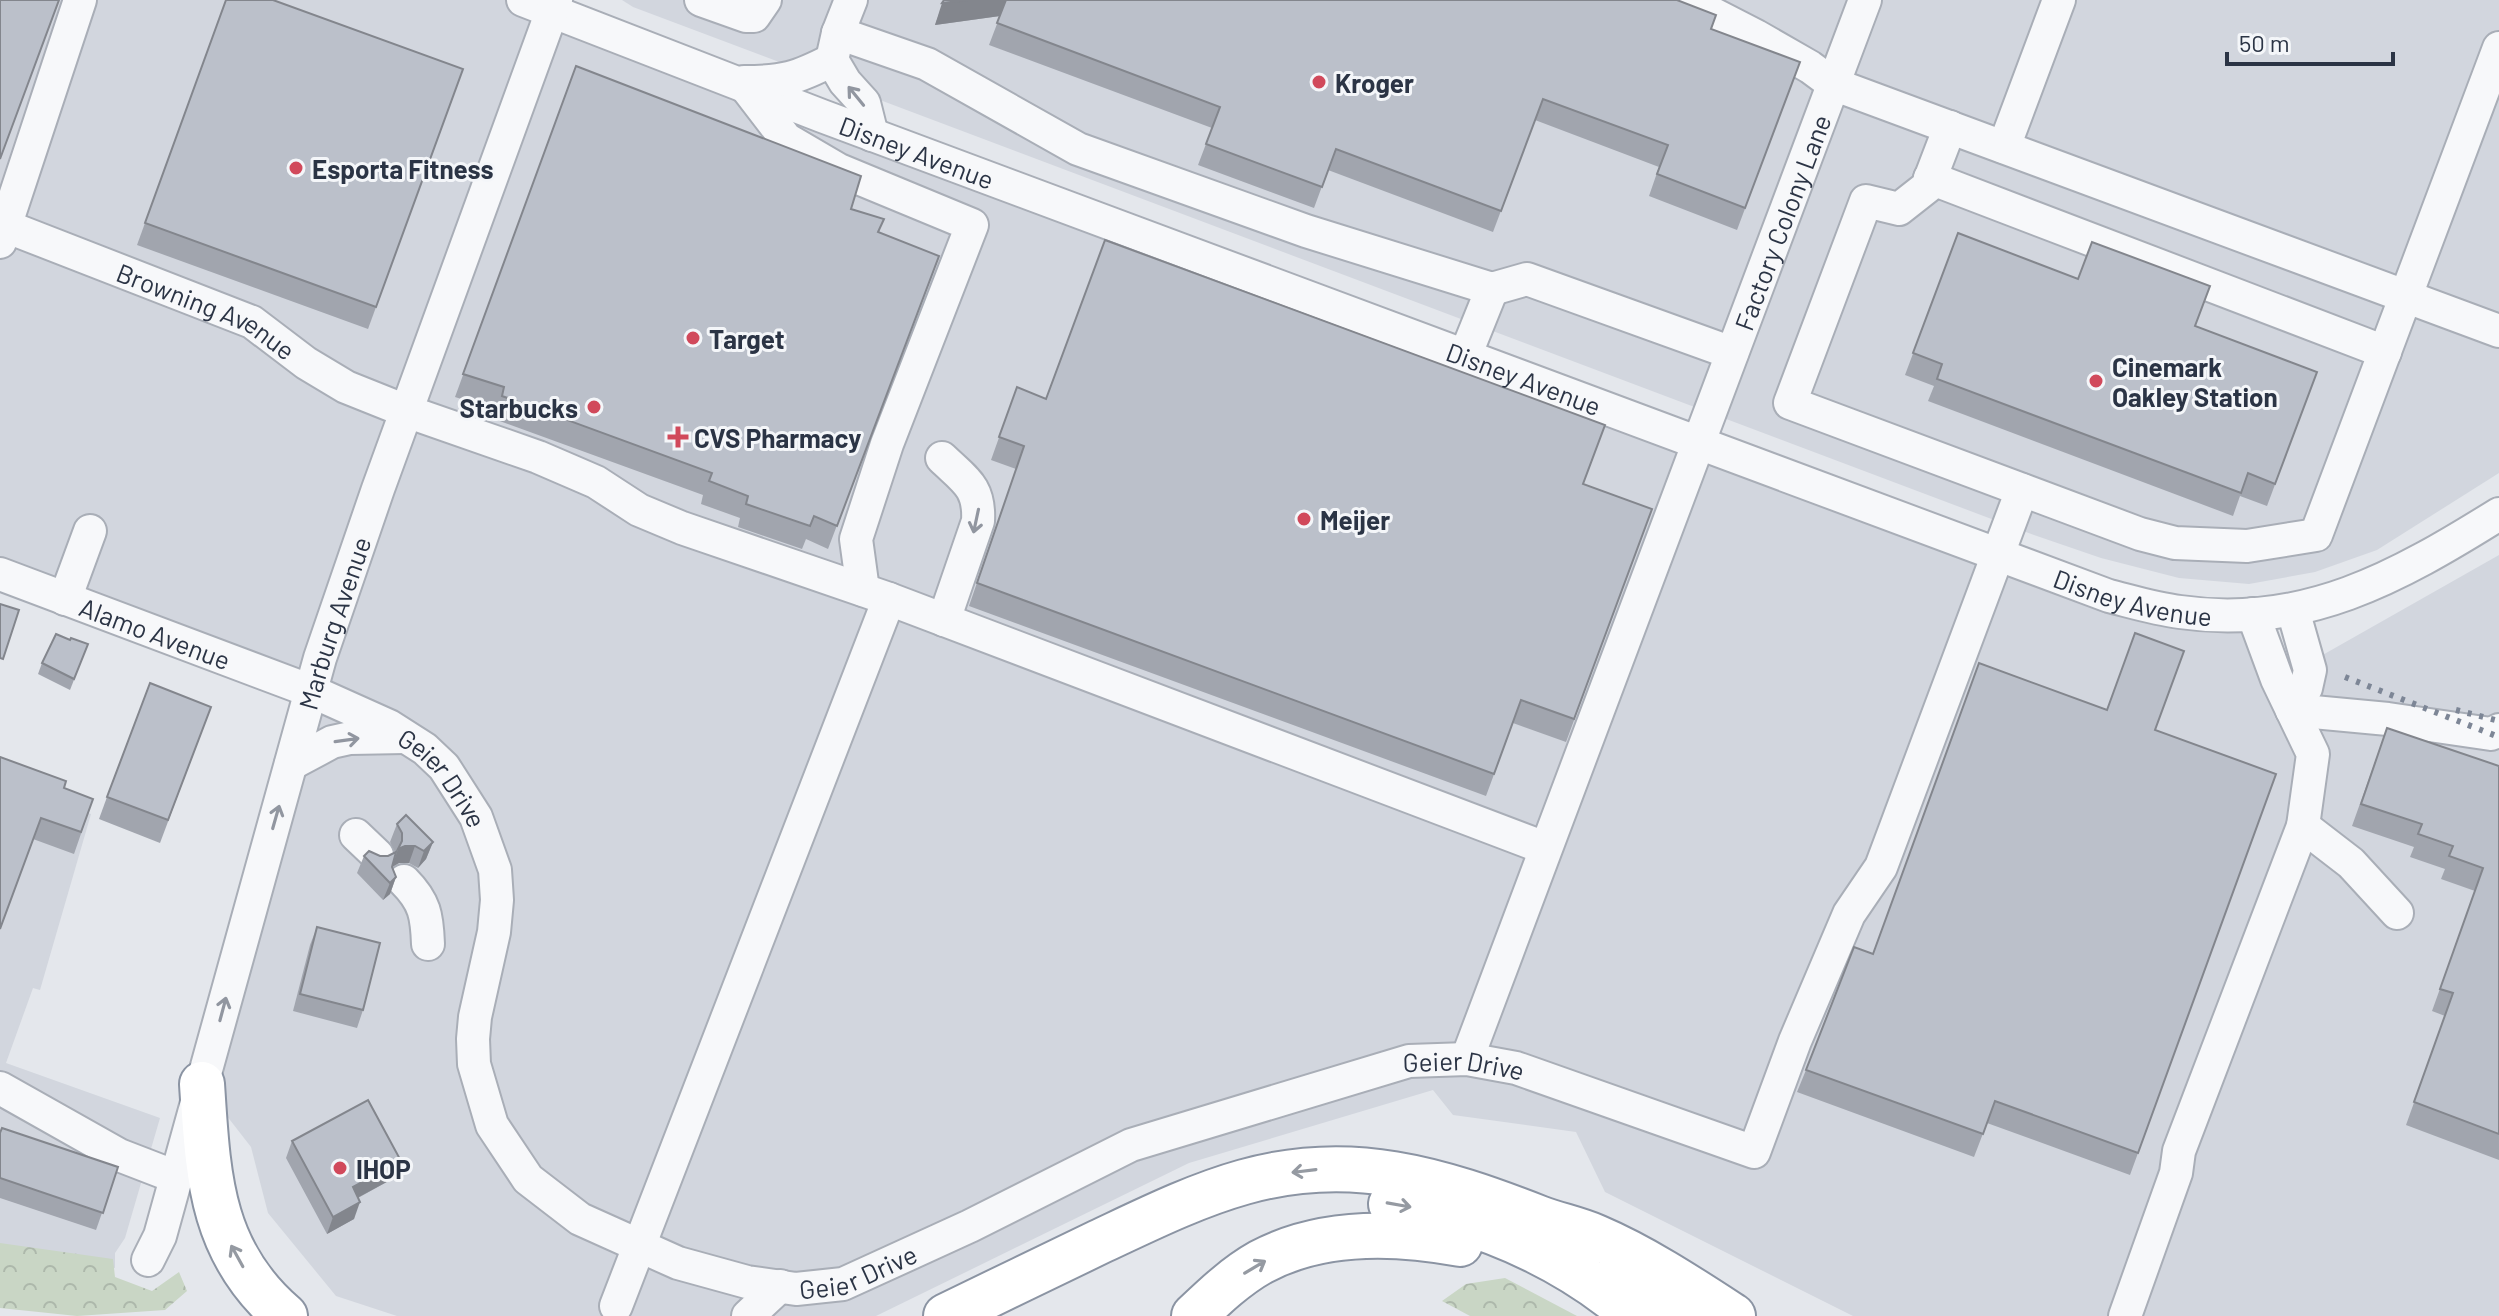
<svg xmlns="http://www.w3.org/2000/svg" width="2499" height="1316" font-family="Barlow,sans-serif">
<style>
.built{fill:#d2d6de}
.forest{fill:url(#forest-crowns)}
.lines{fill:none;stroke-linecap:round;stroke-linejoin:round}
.minor-casing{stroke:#a9aeb7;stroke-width:36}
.highway-casing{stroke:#8b94a3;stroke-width:48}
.minor{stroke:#f7f8fa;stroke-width:32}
.highway{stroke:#fff;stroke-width:44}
.rail{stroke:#7d8696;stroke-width:6;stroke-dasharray:4 8;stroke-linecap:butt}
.wall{fill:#a1a5ae}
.shaded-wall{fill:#83868d}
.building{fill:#bbc0ca;stroke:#83868d;stroke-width:2}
.oneway{stroke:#9196a0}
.oneway2{stroke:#959aa2}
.poi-dot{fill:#d1495b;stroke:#f4f6f9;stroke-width:3}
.labels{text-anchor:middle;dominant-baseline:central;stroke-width:6;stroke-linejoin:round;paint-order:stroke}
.poi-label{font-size:26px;font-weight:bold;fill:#2b3445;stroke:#f4f6f9;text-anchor:start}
.street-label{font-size:26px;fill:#2b3445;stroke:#f4f6f9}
</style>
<defs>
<pattern id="forest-crowns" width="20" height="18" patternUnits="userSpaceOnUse" patternTransform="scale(2)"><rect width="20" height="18" fill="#c9d6c5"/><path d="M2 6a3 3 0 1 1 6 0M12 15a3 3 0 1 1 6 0" fill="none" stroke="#adb8ab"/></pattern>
</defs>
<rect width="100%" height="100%" fill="#e4e7ec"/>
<g class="built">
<path d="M0,0H523L2109,596L2242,614L2275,682L2499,555V1316H1853L1605,1192L1576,1132L1453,1115L1433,1090L1189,1163L876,1316H397L336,1296L268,1213L251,1147L202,1084L311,691L0,574Z"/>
<path d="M622,0H2499V473L2377,550L2315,572L2249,584L2179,578L2101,558L2034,535L633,7Z"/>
<path d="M0,780L91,814L40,990L33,988L6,1063L160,1118L125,1238L115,1253V1268L0,1252Z"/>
</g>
<g class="forest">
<path d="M0,1243L113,1259L115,1277L152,1291L179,1272L187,1291L165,1310L77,1316L0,1308Z"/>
<path d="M1505,1278L1577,1316H1470L1442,1301L1466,1284Z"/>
</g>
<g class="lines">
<defs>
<g id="minor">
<path id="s1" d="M523,0L822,116L2109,596C2133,602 2156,609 2180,612C2304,630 2398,577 2499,514"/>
<path d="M701,0L746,16H754L765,0"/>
<path d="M851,0L838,33L832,60L845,82L864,103L872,135"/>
<path d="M1686,0L1756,36L1810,67L1833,84L2499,331"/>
<path d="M838,33L927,64L1078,149L1306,231L1492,289L1527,279L1732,353"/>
<path d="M744,82C784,82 797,78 832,60"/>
<path d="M746,87L786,139L839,170L972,225L887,444L856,539L863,590"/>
<path d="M1950,127L1927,187L1899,209L1866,201L1790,403L2140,534L2175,543L2247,546L2316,535L2499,48"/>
<path d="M2004,147L2059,0"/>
<path d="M1930,178L2385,352"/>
<path id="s2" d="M0,224L252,322L306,363L346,387L406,411L538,457L596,482L639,510L682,528L889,599L1545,848"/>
<path d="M0,242L80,0"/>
<path d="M1465,356L1492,289"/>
<path d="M942,458C965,480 980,487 978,521L944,620"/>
<path id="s3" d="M0,574L311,691L389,726L425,749L444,767L476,817L495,870L497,900L494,932L475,1017L473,1039L474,1064L492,1125L528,1179L580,1219L678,1263L747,1282L796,1289L843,1284L970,1226L1131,1145L1409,1061L1467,1059L1516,1068L1754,1152L1795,1041L1849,914L1881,867L2022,490"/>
<path d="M65,599L90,531"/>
<path d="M2292,710L2388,719L2491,734L2499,730"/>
<path d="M2292,710L2306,688L2310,670L2293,610"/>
<path d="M291,764L332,742L350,738L405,737"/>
<path d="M2303,826L2351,863L2397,913"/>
<path d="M356,835L377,855"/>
<path d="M404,881C425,902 427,916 428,944"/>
<path id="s4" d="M1467,1059L1865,0"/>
<path d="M0,1088L119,1155L176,1177"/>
<path id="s5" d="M148,1260L160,1236L320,658L378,489L556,0"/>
<path d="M616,1306L889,599"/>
<path d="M748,1316L780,1286"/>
<path d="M2125,1316L2176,1173L2179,1151L2303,826L2313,754L2277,679L2253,614"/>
</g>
<g id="highway">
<path d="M202,1084C208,1175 210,1252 285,1316"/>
<path d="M1391,1204C1412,1206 1431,1213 1451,1218C1519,1238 1580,1269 1634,1316"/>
<path d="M1619,1273L1674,1316"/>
<path d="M946,1316C997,1291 1048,1267 1099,1242C1146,1220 1194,1196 1244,1182C1351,1152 1439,1179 1539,1218C1557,1225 1578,1229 1596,1237C1643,1257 1690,1288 1733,1316"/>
<path d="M1194,1316C1215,1296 1236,1276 1261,1262C1321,1230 1396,1232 1460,1244"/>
</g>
</defs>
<use href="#minor" class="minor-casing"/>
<use href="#highway" class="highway-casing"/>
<use href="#minor" class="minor"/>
<use href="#highway" class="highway"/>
<g class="rail">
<path d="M2345,677L2499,737"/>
<path d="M2456,710L2499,721"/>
</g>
</g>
<g class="wall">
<path d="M226,0L463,69L368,329L137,245Z"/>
<path d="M944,0L1711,29L1800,62L1737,230L1649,196L1659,167L1535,120L1493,232L1328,170L1314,208L1198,165L1212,128L989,45L1000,16L935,25Z"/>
<path d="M576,66L851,209L879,232L939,256L828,549L806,539L802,549L738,527L740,518L701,504L703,495L494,419L496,410L455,397Z"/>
<path d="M1958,233L2195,326L2317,372L2267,506L2240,496L2233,516L1928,401L1934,386L1905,375Z"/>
<path d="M1017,387L1046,399L1584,484L1652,509L1566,742L1513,723L1486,796L969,606L1016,469L991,460Z"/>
<path d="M70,640L88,644L70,690L38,674L42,663Z"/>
<path d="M211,707L160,843L99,819L107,797Z"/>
<path d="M2387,728L2499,766V1160L2406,1125L2445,1016L2432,1011L2475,891L2441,879L2445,869L2410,857L2414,847L2352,826Z"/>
<path d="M2156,730L2276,774L2130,1175L1987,1123L1974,1157L1797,1092L1806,1070L1873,954Z"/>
<path d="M0,757L64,788L93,799L74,854L33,839Z"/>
<path d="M397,824L433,842L426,859L418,868L409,863H399L392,867L396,877L390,894L383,900L357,873L364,856H388L395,852L390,842Z"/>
<path d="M317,927L363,1010L357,1028L293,1011L310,945Z"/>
<path d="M0,1132L118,1167L96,1230L0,1198Z"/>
<path d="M292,1141L401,1161L394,1178L358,1198L354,1219L327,1234L286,1158Z"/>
</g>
<g class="shaded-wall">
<path d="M968,0H1006L1000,16L935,25L942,3Z"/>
<path d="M433,842L426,859L418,868L424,851Z"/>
<path d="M405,846H415L409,863H399L392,867L398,849Z"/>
<path d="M396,877L390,894L383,900L390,883Z"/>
<path d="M401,1161L394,1178L346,1204L353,1187Z"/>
<path d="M360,1202L354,1219L327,1234L333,1217Z"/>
</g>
<g class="building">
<path d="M0,0H59L0,159Z"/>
<path d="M226,0H273L463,69L376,307L145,223Z"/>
<path d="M944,0H968L942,3Z"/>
<path d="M1006,0H1677L1716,15L1711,29L1800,62L1745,208L1657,174L1668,145L1543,99L1501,211L1336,149L1322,187L1206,144L1220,107L997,23Z"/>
<path d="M576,66L861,176L851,209L884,219L878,232L939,256L837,526L814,516L810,526L746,504L748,496L709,481L712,473L502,396L504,387L463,374Z"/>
<path d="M1958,233L2078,279L2092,242L2210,286L2195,326L2317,372L2275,484L2248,473L2241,493L1937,379L1942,364L1913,353Z"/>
<path d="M1105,240L1605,425L1583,484L1652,509L1574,719L1521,700L1494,774L977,583L1024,446L999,437L1017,387L1046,399Z"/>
<path d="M0,604L19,610L3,659L0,658Z"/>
<path d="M2135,633L2184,651L2155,730L2276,774L2138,1153L1995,1101L1983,1134L1806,1070L1854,947L1873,954L1979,663L2107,710Z"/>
<path d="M56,634L70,640L71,638L88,644L74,679L42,663Z"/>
<path d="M150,683L211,707L168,820L107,797Z"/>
<path d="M2387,728L2499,766V1134L2414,1102L2453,993L2440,989L2483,868L2449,856L2453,846L2418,834L2422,824L2361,804Z"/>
<path d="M0,757L66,781L64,788L93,799L81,832L41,818L0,929Z"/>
<path d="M406,815L433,842L424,851L415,846H405L398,849L402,841V833L397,824Z"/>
<path d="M369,851L380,856H388L396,852L392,867L396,877L390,883L364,856Z"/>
<path d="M317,927L380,943L363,1010L300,994Z"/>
<path d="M368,1100L401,1161L353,1187L360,1202L333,1217L292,1141Z"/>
<path d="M2,1128L118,1167L103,1213L0,1178V1133Z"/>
</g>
<defs><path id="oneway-shaft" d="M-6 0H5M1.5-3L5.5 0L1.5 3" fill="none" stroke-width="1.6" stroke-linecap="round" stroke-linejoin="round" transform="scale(2)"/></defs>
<g class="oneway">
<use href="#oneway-shaft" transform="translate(856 96) rotate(-129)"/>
<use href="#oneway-shaft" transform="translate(976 521) rotate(102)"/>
<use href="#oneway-shaft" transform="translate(347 740) rotate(-8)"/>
<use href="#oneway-shaft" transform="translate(276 817) rotate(-74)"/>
<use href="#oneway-shaft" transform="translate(223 1009) rotate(-75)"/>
</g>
<g class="oneway2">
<use href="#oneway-shaft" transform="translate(1304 1171) rotate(173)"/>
<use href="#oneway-shaft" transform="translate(1399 1205) rotate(10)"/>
<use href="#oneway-shaft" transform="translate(237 1256) rotate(-119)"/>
<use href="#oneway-shaft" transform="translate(1255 1267) rotate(-31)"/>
</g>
<g class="poi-dot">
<circle cx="1319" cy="82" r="8"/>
<circle cx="296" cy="168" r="8"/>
<circle cx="693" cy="338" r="8"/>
<circle cx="2096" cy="381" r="8"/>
<circle cx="594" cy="407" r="8"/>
<path d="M674 425h8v8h8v8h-8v8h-8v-8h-8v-8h8z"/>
<circle cx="1304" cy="519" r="8"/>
<circle cx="340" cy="1168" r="8"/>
</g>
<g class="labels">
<g class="poi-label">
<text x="1335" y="82">Kroger</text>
<text x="312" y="168">Esporta Fitness</text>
<text x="709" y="338">Target</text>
<text x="2112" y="366">Cinemark<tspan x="2112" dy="30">Oakley Station</tspan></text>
<text x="578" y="407" text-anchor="end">Starbucks</text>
<text x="694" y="437">CVS Pharmacy</text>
<text x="1320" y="519">Meijer</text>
<text x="356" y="1168">IHOP</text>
</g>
<g class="street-label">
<text stroke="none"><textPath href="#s1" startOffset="422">Disney Avenue</textPath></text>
<text stroke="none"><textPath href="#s4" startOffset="894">Factory Colony Lane</textPath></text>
<text stroke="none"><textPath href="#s2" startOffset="224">Browning Avenue</textPath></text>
<text stroke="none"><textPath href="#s1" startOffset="1070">Disney Avenue</textPath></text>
<text stroke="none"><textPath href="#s1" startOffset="1718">Disney Avenue</textPath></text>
<text stroke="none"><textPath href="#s5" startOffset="664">Marburg Avenue</textPath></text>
<text stroke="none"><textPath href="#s3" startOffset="166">Alamo Avenue</textPath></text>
<text stroke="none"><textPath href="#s3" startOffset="494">Geier Drive</textPath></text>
<text stroke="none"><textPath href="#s3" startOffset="1934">Geier Drive</textPath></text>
<text stroke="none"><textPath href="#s3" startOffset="1286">Geier Drive</textPath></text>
</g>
</g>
<path d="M2227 52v12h166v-12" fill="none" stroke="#2b3445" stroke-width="4"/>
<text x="2239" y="52" font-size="24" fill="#2b3445" stroke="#f4f6f9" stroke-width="6" paint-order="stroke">50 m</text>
</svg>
